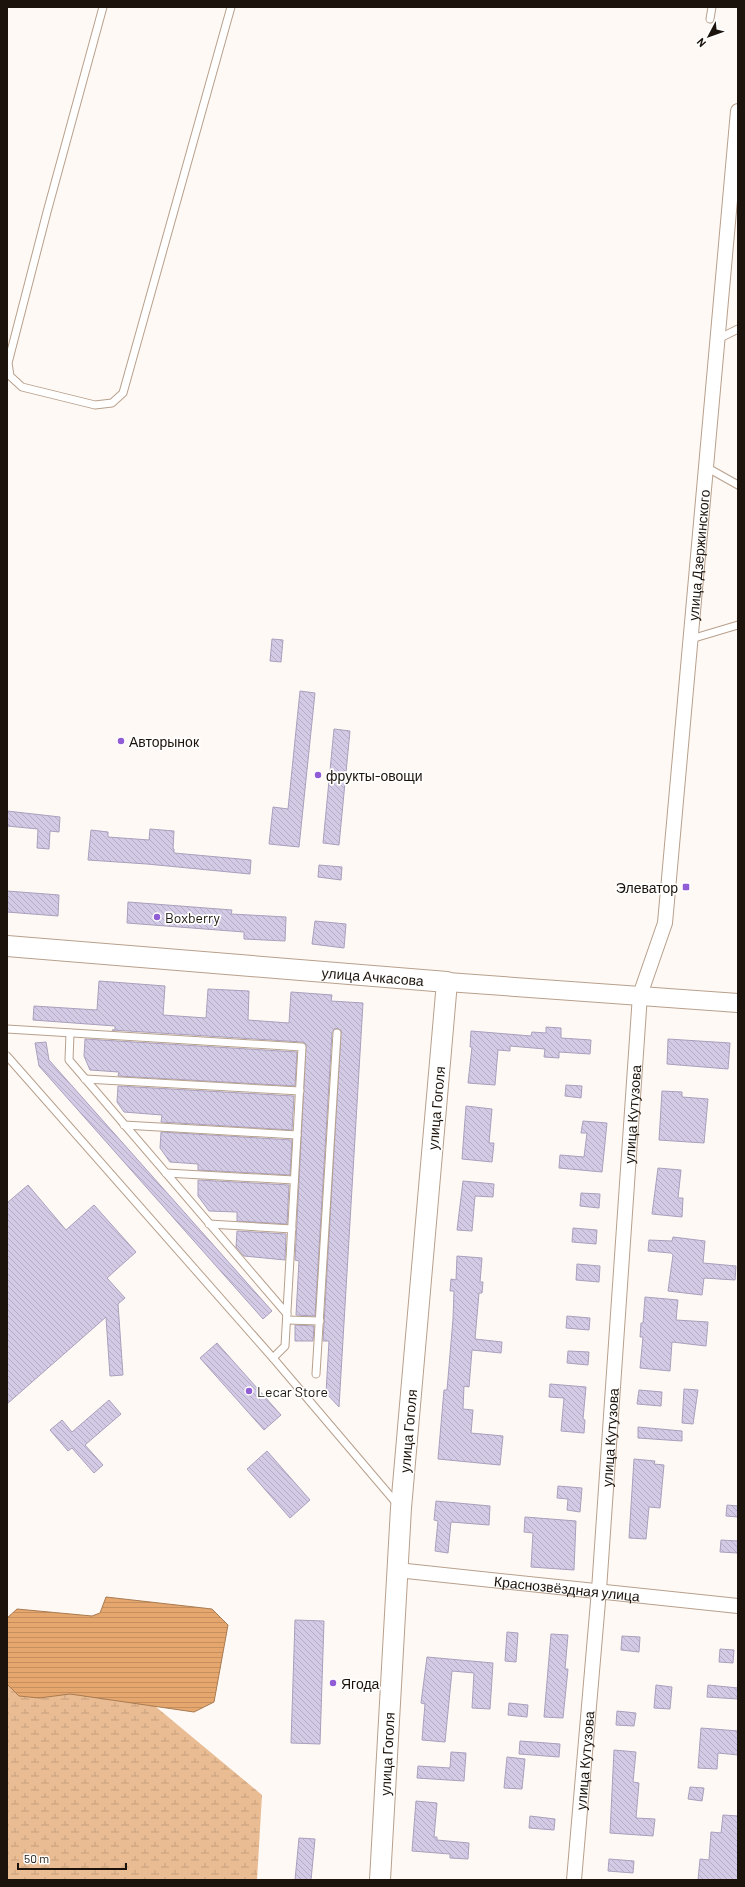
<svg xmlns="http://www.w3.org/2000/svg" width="745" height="1887" font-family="Barlow,sans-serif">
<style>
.wetland{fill:url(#wetland-marsh)}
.water{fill:url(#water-rules);stroke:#a97b51}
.building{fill:url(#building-back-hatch);stroke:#a9a0bc}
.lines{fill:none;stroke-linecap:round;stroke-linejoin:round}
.service-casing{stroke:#b8a08c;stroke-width:9}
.minor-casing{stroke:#b8a08c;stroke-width:16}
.tertiary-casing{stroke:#b8a08c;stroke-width:20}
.secondary-casing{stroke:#b8a08c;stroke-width:22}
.service{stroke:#fff;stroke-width:7}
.minor{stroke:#fff;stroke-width:14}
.tertiary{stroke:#fff;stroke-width:18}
.secondary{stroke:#fff;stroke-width:20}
.poi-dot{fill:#915dd6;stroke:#fff;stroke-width:1.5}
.labels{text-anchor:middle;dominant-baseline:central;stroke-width:3.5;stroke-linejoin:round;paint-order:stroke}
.street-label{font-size:14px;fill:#1c140c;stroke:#fff}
.poi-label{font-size:14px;fill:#1c140c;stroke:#fff;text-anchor:start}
</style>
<defs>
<pattern id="wetland-marsh" width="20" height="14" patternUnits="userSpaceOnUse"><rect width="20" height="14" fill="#e9bc94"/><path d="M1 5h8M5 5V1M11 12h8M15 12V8" fill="none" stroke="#c7a17e"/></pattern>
<pattern id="water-rules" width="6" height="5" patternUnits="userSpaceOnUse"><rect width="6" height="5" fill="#e6a76f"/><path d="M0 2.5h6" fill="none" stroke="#c58f5f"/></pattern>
<pattern id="building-back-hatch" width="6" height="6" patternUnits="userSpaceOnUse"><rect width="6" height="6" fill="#d3cae6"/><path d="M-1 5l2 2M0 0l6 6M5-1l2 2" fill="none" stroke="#b5adc4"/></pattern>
</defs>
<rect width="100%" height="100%" fill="#fef9f5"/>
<path class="wetland" d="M7,1662L114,1672L262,1795L257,1880H7Z"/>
<path class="water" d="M106,1597L212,1609L228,1625L214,1702L194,1712L70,1694L39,1698L19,1696L7,1684V1618L17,1609L92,1616L100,1613Z"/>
<g class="building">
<path d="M272,639L283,640L281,662L270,661Z"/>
<path d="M300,691L315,693L299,847L269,844L273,807L288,809Z"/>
<path d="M334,729L350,731L339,845L323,843Z"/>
<path d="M7,811L60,817L59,832L50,831L49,849L37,848L38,829L7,826Z"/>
<path d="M150,829L174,831L173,849H174V853L251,860L250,874L147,864L88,860L91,830L108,832V837L149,840Z"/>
<path d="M319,865L342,867L341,880L318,877Z"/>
<path d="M7,891L59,895L58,916L7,912Z"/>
<path d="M128,902L232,910L231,914L286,917L285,941L244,939V932L127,923Z"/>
<path d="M315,921L346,924L344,948L312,944Z"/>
<path d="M99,981L165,986L163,1015L206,1018L208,989L249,991L248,1020L289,1023L291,992L332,995L331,1001L363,1003L339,1407L326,1393L329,1341H323L341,1030L335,1028L332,1033L315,1316L296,1315L299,1261L295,1260L306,1044L302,1042L112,1030H115V1026L33,1020L34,1006L97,1010Z"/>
<path d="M546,1027L561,1028V1038L591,1040L590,1054L559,1052V1058L544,1057L545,1049L510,1046V1051L498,1050L495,1085L468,1083L472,1047H470L471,1031L531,1036L532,1032L546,1033Z"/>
<path d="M85,1039L297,1052L295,1086L118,1076L119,1072L90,1070L84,1056Z"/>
<path d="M668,1039L730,1043L728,1069L667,1064Z"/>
<path d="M46,1042L49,1060L272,1311L263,1319L39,1066L35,1043Z"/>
<path d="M566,1085L582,1086L581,1098L565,1096Z"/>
<path d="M118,1086L294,1096L292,1130L161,1122L162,1115L124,1112L117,1102Z"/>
<path d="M662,1091L682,1092V1097L708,1099L704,1143L659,1140Z"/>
<path d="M466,1106L492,1109L489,1143H494L492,1162L462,1159Z"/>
<path d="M583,1121L607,1123L602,1172L559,1168L560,1155L584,1157L587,1133H581Z"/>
<path d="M161,1132L292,1140L290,1175L198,1170V1164L170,1162L160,1148Z"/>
<path d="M658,1168L681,1170L678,1198H683L682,1217L652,1214Z"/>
<path d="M198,1180L289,1185L287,1224L237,1221V1212L209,1211L198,1196Z"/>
<path d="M463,1181L494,1184L493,1197L475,1196L472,1231L457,1230Z"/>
<path d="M28,1185L66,1230L94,1205L136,1252L107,1278L125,1298L118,1304L123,1375L110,1376L106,1317L7,1404V1203Z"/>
<path d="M581,1193L600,1194L599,1208L580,1206Z"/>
<path d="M573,1228L597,1230L596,1244L572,1242Z"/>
<path d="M237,1231L286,1234L285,1260L244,1256L236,1247Z"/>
<path d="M673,1237L705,1241L703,1263L736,1266L735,1280L704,1278L702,1295L668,1291L673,1255L671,1253L648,1251L649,1240L672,1241Z"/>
<path d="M457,1256L482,1258L480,1282H483L482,1293H479L475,1339L502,1342L501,1353L472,1350L469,1387L464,1386L463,1409L473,1410L471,1433L503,1436L500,1465L438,1459L444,1390H447L453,1319L454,1291H450L451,1279L456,1280Z"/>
<path d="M577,1264L600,1266L599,1282L576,1280Z"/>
<path d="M645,1297L678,1300L676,1320L708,1322L706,1346L672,1342L670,1371L640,1368L643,1337H640L641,1323H643Z"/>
<path d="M567,1316L590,1318L589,1330L566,1328Z"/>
<path d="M295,1325L314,1326L313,1341H295Z"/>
<path d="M217,1343L281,1415L264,1430L200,1358Z"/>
<path d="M568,1351L589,1352L588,1365L567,1363Z"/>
<path d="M550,1384L586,1387L583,1419L585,1420L584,1433L561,1431L564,1398L549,1397Z"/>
<path d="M684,1389L698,1390L693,1424L682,1423Z"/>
<path d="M639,1390L662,1392L661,1406L637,1404Z"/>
<path d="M109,1400L121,1414L85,1445L103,1465L94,1473L72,1448L68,1451L50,1430L62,1420L72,1432Z"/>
<path d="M638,1427L682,1431V1441L638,1438Z"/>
<path d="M267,1451L310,1500L290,1518L247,1469Z"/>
<path d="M634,1459L655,1461L654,1464L664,1465L660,1508L649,1507L646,1539L629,1538Z"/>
<path d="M558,1486L582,1488L580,1512L567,1510L568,1499L557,1498Z"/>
<path d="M436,1501L490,1506L489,1525L451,1522L448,1553L435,1551L438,1521L434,1520Z"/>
<path d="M727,1505L738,1506V1517L726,1516Z"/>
<path d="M525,1517L576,1521L574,1570L531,1567L533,1533L524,1532Z"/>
<path d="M721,1540L738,1541V1553L720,1552Z"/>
<path d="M295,1620L324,1621L320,1744L291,1743Z"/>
<path d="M507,1632L518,1633L516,1662L505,1661Z"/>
<path d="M551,1634L568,1635L565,1669H568L563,1718L544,1717Z"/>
<path d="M622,1636L640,1637L639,1652L621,1650Z"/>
<path d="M720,1649L734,1650L733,1663L719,1662Z"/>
<path d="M427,1657L493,1663L490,1709L472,1708L474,1673L452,1671L445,1742L422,1740L425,1704L421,1703Z"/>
<path d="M656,1685L672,1687L670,1709L654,1708Z"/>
<path d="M708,1685L738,1688V1699L707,1697Z"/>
<path d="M509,1703L528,1705L527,1717L508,1715Z"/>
<path d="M617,1711L636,1713L634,1726L616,1725Z"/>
<path d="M701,1728L738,1731V1755L718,1753L717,1769L698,1768Z"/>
<path d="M520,1741L560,1744L559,1757L519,1754Z"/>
<path d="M614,1750L636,1752L633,1782L639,1783L636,1818L655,1819L653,1836L610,1833Z"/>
<path d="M451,1752L466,1753L464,1781L417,1778L418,1766L450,1768Z"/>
<path d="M507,1757L525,1759L522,1789L504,1788Z"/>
<path d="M690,1787L704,1788L702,1801L688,1799Z"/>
<path d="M416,1801L437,1803L434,1837H437V1840L469,1843L468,1859L450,1858V1854L412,1851Z"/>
<path d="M723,1815L738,1816V1880H698L700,1859L709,1860L711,1832L721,1833Z"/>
<path d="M530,1816L555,1819L554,1830L529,1828Z"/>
<path d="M299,1838L315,1839L311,1880H295Z"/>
<path d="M609,1859L634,1861L633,1873L608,1871Z"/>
</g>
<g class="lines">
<defs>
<g id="service">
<path d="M103,7L47,212L8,363L10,376L22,387L95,405L112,403L123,393L231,7"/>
<path d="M710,19L712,7"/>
<path d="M718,339L738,329"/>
<path d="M706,467L738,485"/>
<path d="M691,639L738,625"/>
<path d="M7,1029L302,1047L285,1346L273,1358"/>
<path d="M70,1033L69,1060L287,1314"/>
<path d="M7,1056L273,1358L398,1505"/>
<path d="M85,1079L300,1091"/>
<path d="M124,1125L297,1135"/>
<path d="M166,1173L294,1180"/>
<path d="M209,1224L292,1229"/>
<path d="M287,1320L320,1321"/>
<path d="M316,1374L337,1033"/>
</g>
<g id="minor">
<path id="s1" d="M397,1570L738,1606"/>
<path id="s2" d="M574,1880L599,1590L640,995L665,923L738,111"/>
</g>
<path id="tertiary" d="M447,982L738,1003"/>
<g id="secondary">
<path id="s3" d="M7,946L447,982L401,1508L380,1880"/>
</g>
</defs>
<use href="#service" class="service-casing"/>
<use href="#minor" class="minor-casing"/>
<use href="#tertiary" class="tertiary-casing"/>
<use href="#secondary" class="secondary-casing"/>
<use href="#service" class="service"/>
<use href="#minor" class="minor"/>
<use href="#tertiary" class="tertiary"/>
<use href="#secondary" class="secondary"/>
</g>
<g class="poi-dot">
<circle cx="121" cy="741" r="4"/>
<circle cx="318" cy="775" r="4"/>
<rect x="682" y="883" width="8" height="8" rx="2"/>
<circle cx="157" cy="917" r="4"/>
<circle cx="249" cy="1391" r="4"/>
<circle cx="333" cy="1683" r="4"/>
</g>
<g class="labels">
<g class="street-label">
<text stroke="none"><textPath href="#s2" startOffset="1333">улица Дзержинского</textPath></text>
<text stroke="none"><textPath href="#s3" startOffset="367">улица Ачкасова</textPath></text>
<text transform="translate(436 1108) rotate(-85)">улица Гоголя</text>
<text stroke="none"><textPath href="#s2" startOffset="768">улица Кутузова</textPath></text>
<text transform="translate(408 1431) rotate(-85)">улица Гоголя</text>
<text stroke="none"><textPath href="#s2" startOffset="444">улица Кутузова</textPath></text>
<text stroke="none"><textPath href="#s1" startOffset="171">Краснозвёздная улица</textPath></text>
<text transform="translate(387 1754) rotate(-87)">улица Гоголя</text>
<text stroke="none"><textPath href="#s2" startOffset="120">улица Кутузова</textPath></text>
</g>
<g class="poi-label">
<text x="129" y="741">Авторынок</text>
<text x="326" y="775">фрукты-овощи</text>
<text x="678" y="887" text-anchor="end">Элеватор</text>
<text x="165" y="917">Boxberry</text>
<text x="257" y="1391">Lecar Store</text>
<text x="341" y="1683">Ягода</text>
</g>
</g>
<rect width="745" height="1887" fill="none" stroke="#1c140c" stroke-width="16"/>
<g transform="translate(709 36) rotate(229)" stroke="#ffffff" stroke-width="3" paint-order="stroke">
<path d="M0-3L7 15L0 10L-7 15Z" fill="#1c140c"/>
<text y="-6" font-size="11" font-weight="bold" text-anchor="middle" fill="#1c140c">N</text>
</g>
<path d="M18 1863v6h108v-6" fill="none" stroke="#1c140c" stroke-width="2"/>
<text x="24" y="1863" font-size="12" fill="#1c140c" stroke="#ffffff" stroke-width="3" paint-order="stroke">50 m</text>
</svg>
